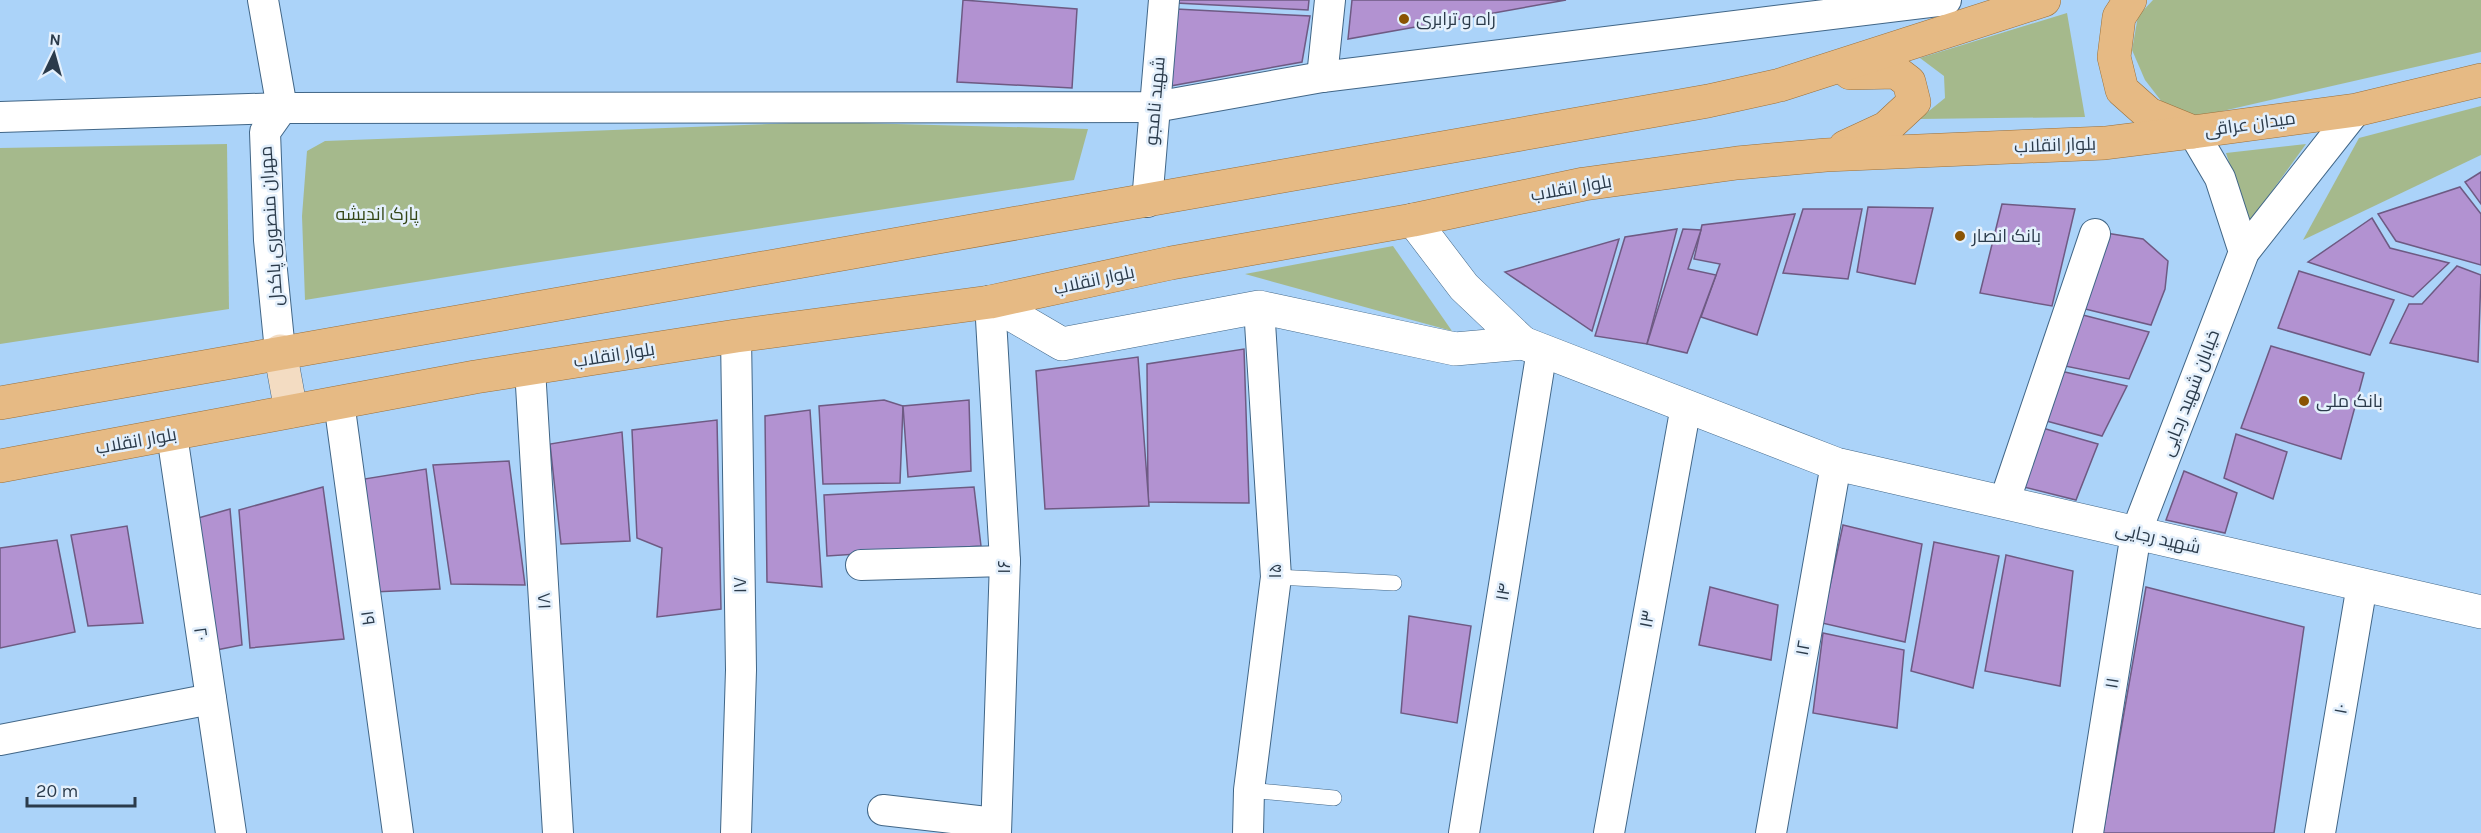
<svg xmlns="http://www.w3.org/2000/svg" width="2481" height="833" font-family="Karla,Cairo,sans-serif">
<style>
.green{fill:#a5b98c}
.building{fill:#b292d1;stroke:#6e5a83;stroke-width:1.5}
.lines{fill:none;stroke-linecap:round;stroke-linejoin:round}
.service-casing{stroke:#416687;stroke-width:16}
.minor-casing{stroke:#416687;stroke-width:32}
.tertiary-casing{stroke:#416687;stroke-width:34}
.secondary-casing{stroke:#416687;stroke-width:34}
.primary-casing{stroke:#9a703b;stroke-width:34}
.service{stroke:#fff;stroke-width:15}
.minor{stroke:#fff;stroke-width:30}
.tertiary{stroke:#fff;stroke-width:33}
.secondary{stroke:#f3dcc2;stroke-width:33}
.primary{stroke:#e6ba84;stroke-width:33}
.poi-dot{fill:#8a5404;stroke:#e4f0fc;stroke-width:2}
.labels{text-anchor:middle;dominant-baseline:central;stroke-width:5;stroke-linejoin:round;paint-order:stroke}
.poi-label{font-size:18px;fill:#2b3b4b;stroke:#e4f0fc;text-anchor:start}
.street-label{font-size:18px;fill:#2b3b4b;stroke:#e4f0fc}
.park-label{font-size:18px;fill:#344616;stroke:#e4f0fc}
</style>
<rect width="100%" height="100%" fill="#abd3f9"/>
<g class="green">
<path d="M2153,0H2481V52L2192,118L2162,102L2145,80L2132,50L2138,16Z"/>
<path d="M2067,13L2085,117L1919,119L1945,98L1944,76L1920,58Z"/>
<path d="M2481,106V155L2303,240L2359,138Z"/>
<path d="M821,122L1088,129L1074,180L508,267L305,300L302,216L307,151L325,141Z"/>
<path d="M227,144L229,309L0,344V148Z"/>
<path d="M2306,144L2249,223L2226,153Z"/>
<path d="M1393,246L1452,331L1245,274Z"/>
</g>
<g class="building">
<path d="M963,0L1077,9L1072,88L957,82Z"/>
<path d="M1176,0H1309L1308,10L1176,3Z"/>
<path d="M1352,0H1566L1348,39Z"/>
<path d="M1176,9L1310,16L1302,62L1165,87Z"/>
<path d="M2481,172V204L2465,182Z"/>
<path d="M2460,187L2481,214V265L2396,241L2378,214Z"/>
<path d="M2002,204L2075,209L2052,306L1980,293Z"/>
<path d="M1868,207L1933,208L1915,284L1857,272Z"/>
<path d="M1803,209H1862L1848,279L1783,273Z"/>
<path d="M1795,214L1757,335L1701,317L1720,264L1694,259L1702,225Z"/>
<path d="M2372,218L2390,248L2449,263L2413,297L2308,262Z"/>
<path d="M1677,229L1647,344L1595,336L1625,237Z"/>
<path d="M1683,229L1701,230L1688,269L1716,275L1687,353L1647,344Z"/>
<path d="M2106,233L2143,239L2168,261L2165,289L2151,325L2081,308Z"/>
<path d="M1619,239L1592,331L1505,272Z"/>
<path d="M2457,266L2481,275L2478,362L2390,343L2409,304H2422Z"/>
<path d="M2299,271L2394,300L2370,355L2278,328Z"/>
<path d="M2079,314L2149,332L2129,379L2060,365Z"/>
<path d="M2271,346L2364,373L2341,459L2241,428Z"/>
<path d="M1244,349L1249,503L1148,502L1147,364Z"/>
<path d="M1138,357L1149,506L1045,509L1036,371Z"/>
<path d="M2056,370L2127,386L2102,436L2039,419Z"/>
<path d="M884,400L903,406L900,483L823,484L819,406Z"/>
<path d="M969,400L971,471L908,477L903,406Z"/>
<path d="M810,410L822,587L767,582L765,416Z"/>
<path d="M717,420L721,609L657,617L662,548L637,538L632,430Z"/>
<path d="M2039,427L2098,444L2076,500L2020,486Z"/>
<path d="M622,432L630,541L561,544L550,444Z"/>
<path d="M2236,434L2287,452L2273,499L2224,478Z"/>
<path d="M509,461L525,585L451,584L433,465Z"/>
<path d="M426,469L440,589L373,592L358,480Z"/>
<path d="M2184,471L2237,493L2225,533L2166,520Z"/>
<path d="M323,487L344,639L250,648L239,510Z"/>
<path d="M974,487L981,546L827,556L824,495Z"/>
<path d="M230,509L242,645L211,651L191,520Z"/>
<path d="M1843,525L1922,544L1905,642L1822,623Z"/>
<path d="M127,526L143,623L88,626L71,535Z"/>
<path d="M57,540L75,632L0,648V548Z"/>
<path d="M1934,542L1999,556L1973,688L1911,671Z"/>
<path d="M2006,555L2073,571L2060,686L1985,671Z"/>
<path d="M1710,587L1778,605L1771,660L1699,645Z"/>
<path d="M2146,587L2304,627L2274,833H2103Z"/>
<path d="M1409,616L1471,626L1457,723L1401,713Z"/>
<path d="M1823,633L1904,650L1897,728L1813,713Z"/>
</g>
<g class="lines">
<defs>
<g id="service">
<path d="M1276,577L1394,583"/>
<path d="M1249,790L1334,798"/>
</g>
<g id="minor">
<path d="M263,0L282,108L265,132L269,240L280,351"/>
<path d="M1322,77L1330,0"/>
<path d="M0,117L282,108L1155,107L1322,77L1946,0"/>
<path d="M2193,132L2220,178L2244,252"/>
<path d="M1147,202L1164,0"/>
<path d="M990,302L1005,561L996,833"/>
<path d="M736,336L741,670L736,833"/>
<path d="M530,369L558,833"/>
<path d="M339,402L398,833"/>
<path d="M172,435L231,833"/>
<path d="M2004,503L2095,234"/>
<path d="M861,565L1005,561"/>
<path d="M0,740L211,699"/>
<path d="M883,810L995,823"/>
<path d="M1248,833L1249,790L1276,577L1259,307"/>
<path d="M1464,833L1542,350"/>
<path d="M1609,833L1686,406"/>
<path d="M1771,833L1836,464"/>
<path d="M2088,833L2136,533L2244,252L2356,110"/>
<path d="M2320,833L2362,585"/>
</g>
<g id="tertiary">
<path d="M990,302L1062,344L1259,307L1455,349L1523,343L1464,287L1413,220"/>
<path d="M1523,343L1836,464L2481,612"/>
</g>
<path id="secondary" d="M280,351L291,411"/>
<g id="primary">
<path d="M2130,0L2119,17L2114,57L2122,90L2149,114L2193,132L2356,110L2481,80"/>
<path d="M1845,147L1886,128L1914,102L1909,82L1896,72L1850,73"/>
<path d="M0,403C569,298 1139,204 1708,101L1780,85L2044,0"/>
<path d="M0,466L475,377L736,336L990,302L1171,263L1413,220L1584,184L1737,163L1826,155L2105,143L2193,132"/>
</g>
</defs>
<use href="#service" class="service-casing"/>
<use href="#minor" class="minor-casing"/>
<use href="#tertiary" class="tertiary-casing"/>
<use href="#secondary" class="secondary-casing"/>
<use href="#primary" class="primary-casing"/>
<use href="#service" class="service"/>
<use href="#minor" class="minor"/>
<use href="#tertiary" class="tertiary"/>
<use href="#secondary" class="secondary"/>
<use href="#primary" class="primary"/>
</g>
<g class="poi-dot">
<circle cx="1404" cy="19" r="6"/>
<circle cx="1960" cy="236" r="6"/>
<circle cx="2304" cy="401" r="6"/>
</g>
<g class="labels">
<g class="poi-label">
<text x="1416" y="19">راه و ترابری</text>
<text x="1972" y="236">بانک انصار</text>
<text x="2316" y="401">بانک ملی</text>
</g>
<g class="street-label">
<text transform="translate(1155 101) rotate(-85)">شهید نامجو</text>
<text transform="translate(2250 124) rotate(-8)">میدان عراقی</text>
<text transform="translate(2055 145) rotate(-2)">بلوار انقلاب</text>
<text transform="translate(1571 188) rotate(-10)">بلوار انقلاب</text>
<text transform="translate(271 226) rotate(-94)">مهران منصوری پاکدل</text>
<text transform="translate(1094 280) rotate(-12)">بلوار انقلاب</text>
<text transform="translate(614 355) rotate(-9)">بلوار انقلاب</text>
<text transform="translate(2190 393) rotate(-69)">خیابان شهید رجایی</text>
<text transform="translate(136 441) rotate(-10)">بلوار انقلاب</text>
<text transform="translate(2158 538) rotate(13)">شهید رجایی</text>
<text transform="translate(1004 567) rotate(-90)">۱۶</text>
<text transform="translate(1275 571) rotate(-90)">۱۵</text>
<text transform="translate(740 585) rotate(-91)">۱۷</text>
<text transform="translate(1503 592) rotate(-81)">۱۴</text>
<text transform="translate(544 601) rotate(-93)">۱۸</text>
<text transform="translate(368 618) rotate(82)">۱۹</text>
<text transform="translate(1647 619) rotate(-79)">۱۳</text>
<text transform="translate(201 634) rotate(82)">۲۰</text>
<text transform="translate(1803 648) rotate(-80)">۱۲</text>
<text transform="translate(2112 683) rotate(-81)">۱۱</text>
<text transform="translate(2341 709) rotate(-80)">۱۰</text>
</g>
<g class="park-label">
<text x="377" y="214">پارک اندیشه</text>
</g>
</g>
<g transform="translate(54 54) rotate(5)" stroke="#e4f0fc" stroke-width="4.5" paint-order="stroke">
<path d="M0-4.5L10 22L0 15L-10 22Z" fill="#2b3b4b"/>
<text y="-9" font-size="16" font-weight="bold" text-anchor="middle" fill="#2b3b4b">N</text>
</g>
<path d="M27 797v9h108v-9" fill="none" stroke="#2b3b4b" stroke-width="3"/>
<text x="36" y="797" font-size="18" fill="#2b3b4b" stroke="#e4f0fc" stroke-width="4.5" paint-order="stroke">20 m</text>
</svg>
